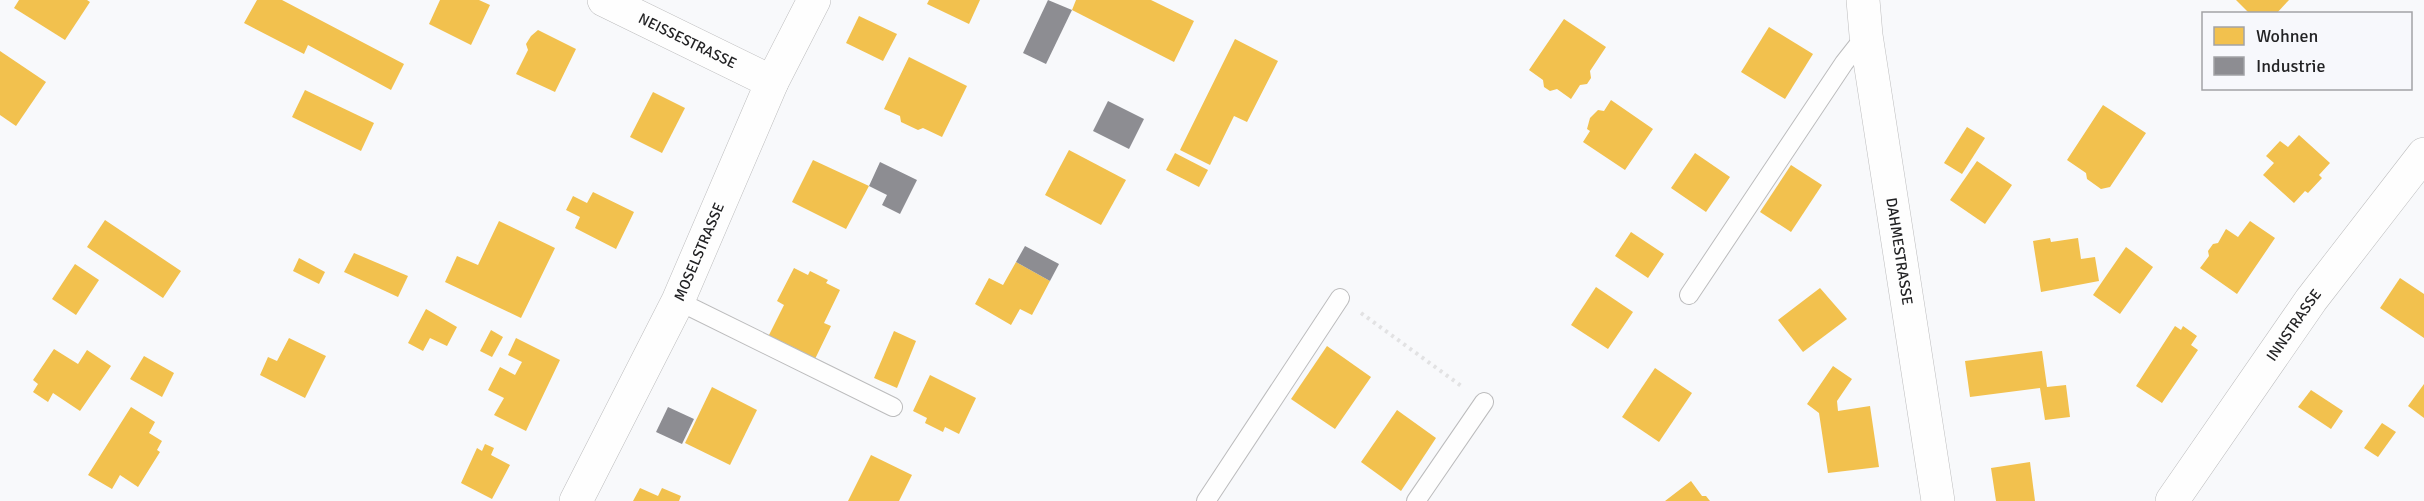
<svg xmlns="http://www.w3.org/2000/svg" width="2424" height="501" font-family="Signika,sans-serif">
<style>
.homes{fill:#f2c14e}
.industry{fill:#8d8d92}
.lines{fill:none;stroke-linecap:round;stroke-linejoin:round}
.service-casing{stroke:#bcbcbd;stroke-width:20}
.minor-casing{stroke:#bcbcbd;stroke-width:34}
.path{stroke:#e2e2e3;stroke-width:4;stroke-dasharray:3 4.5;stroke-linecap:butt}
.service{stroke:#fefefe;stroke-width:18}
.minor{stroke:#fefefe;stroke-width:33}
.labels{text-anchor:middle;dominant-baseline:central;stroke-width:6;stroke-linejoin:round;paint-order:stroke}
.street-label{font-size:15px;fill:#232325;stroke:#f7f8fc}
</style>
<rect width="100%" height="100%" fill="#f8f9fb"/>
<g class="homes">
<path d="M19,0H87L90,2L65,40L14,8Z"/>
<path d="M257,0H282L404,64L391,90L308,45L304,54L244,23Z"/>
<path d="M440,0H479L490,5L471,45L429,24Z"/>
<path d="M929,0H980L969,24L927,4Z"/>
<path d="M1076,0H1151L1194,21L1174,62L1072,10Z"/>
<path d="M2236,0H2289L2276,14H2250Z"/>
<path d="M859,16L897,34L883,61L846,43Z"/>
<path d="M1564,19L1606,47L1590,71L1591,78L1587,84L1580,85L1571,99L1557,89L1550,91L1544,87L1543,80L1529,70Z"/>
<path d="M1769,27L1813,54L1785,99L1741,72Z"/>
<path d="M538,30L576,49L555,92L516,74L528,50L526,44L531,36Z"/>
<path d="M1235,39L1278,61L1247,122L1234,116L1210,165L1180,150Z"/>
<path d="M0,51L46,82L16,126L0,115Z"/>
<path d="M909,57L967,86L942,137L923,128L918,130L901,122L900,116L884,109Z"/>
<path d="M305,90L374,123L361,151L292,117Z"/>
<path d="M653,92L685,108L662,153L630,137Z"/>
<path d="M1611,100L1653,129L1625,170L1583,142L1590,131L1587,129L1590,118L1598,110L1604,111Z"/>
<path d="M2103,105L2146,133L2110,187L2101,189L2087,179L2086,173L2067,160Z"/>
<path d="M1967,127L1985,138L1962,174L1944,163Z"/>
<path d="M2299,135L2330,163L2319,175L2322,178L2308,193L2305,191L2294,203L2263,175L2274,163L2266,156L2280,141L2288,147Z"/>
<path d="M1069,150L1126,180L1101,225L1045,195Z"/>
<path d="M1175,153L1208,170L1199,187L1166,170Z"/>
<path d="M1695,153L1730,177L1706,212L1671,188Z"/>
<path d="M813,160L869,186L846,229L792,202Z"/>
<path d="M1977,161L2012,185L1985,224L1950,200Z"/>
<path d="M1791,165L1822,185L1791,232L1760,212Z"/>
<path d="M593,192L634,212L616,249L575,228L580,217L566,210L573,196L587,203Z"/>
<path d="M105,220L181,271L163,298L87,247Z"/>
<path d="M499,221L555,248L521,318L445,282L457,256L478,265Z"/>
<path d="M2250,221L2275,238L2237,294L2200,268L2209,256L2208,251L2213,244L2218,243L2226,229L2238,237Z"/>
<path d="M1631,232L1664,254L1648,278L1615,256Z"/>
<path d="M2050,238L2051,242L2078,238L2081,259L2095,257L2099,281L2041,292L2033,241Z"/>
<path d="M2126,247L2153,267L2120,314L2093,295Z"/>
<path d="M354,253L408,276L398,297L344,272Z"/>
<path d="M299,258L325,272L319,284L293,271Z"/>
<path d="M1016,262L1050,281L1032,315L1020,309L1011,325L975,304L989,278L1003,285Z"/>
<path d="M75,264L99,280L76,315L52,299Z"/>
<path d="M794,268L808,275L810,271L828,280L826,283L840,290L824,323L831,326L815,359L768,337L784,305L777,301Z"/>
<path d="M2400,278L2424,294V338L2380,308Z"/>
<path d="M1596,287L1633,312L1608,349L1571,325Z"/>
<path d="M1820,288L1847,319L1803,352L1778,320Z"/>
<path d="M426,309L457,327L447,346L430,338L423,351L408,343Z"/>
<path d="M2175,326L2181,330L2183,326L2197,336L2191,345L2198,350L2162,403L2136,386Z"/>
<path d="M491,330L503,337L492,357L480,351Z"/>
<path d="M894,331L916,341L897,388L874,378Z"/>
<path d="M289,338L326,356L305,398L260,375L268,357L277,361Z"/>
<path d="M516,338L560,360L526,431L494,415L504,398L488,390L500,367L515,375L522,362L508,355Z"/>
<path d="M1327,346L1371,377L1335,429L1291,399Z"/>
<path d="M54,349L78,364L87,350L111,366L80,411L53,393L48,402L33,392L38,384L33,380Z"/>
<path d="M2042,351L2047,387L2066,385L2070,417L2045,420L2040,388L1970,397L1965,361Z"/>
<path d="M144,356L174,373L162,397L130,379Z"/>
<path d="M1833,366L1852,379L1837,401L1838,411L1870,406L1879,467L1828,473L1819,413L1807,404Z"/>
<path d="M1655,368L1692,393L1659,442L1622,417Z"/>
<path d="M930,375L976,398L959,434L945,427L943,432L925,423L927,418L913,411Z"/>
<path d="M2424,384V418L2408,406Z"/>
<path d="M712,387L757,410L730,465L685,443Z"/>
<path d="M2311,390L2343,411L2331,429L2298,407Z"/>
<path d="M131,407L155,422L149,433L162,441L157,450L160,452L138,487L120,475L112,489L88,475Z"/>
<path d="M1397,410L1436,438L1401,491L1361,462Z"/>
<path d="M2382,423L2396,432L2378,457L2364,448Z"/>
<path d="M485,444L494,448L491,455L510,465L492,499L461,483L477,448L482,451Z"/>
<path d="M871,455L912,475L899,501H848Z"/>
<path d="M2030,462L2035,501H1996L1991,468Z"/>
<path d="M1691,481L1702,496H1706L1710,501H1665Z"/>
<path d="M640,488L658,496L662,488L681,496L679,501H633Z"/>
</g>
<g class="industry">
<path d="M1048,0L1072,10L1046,64L1023,53Z"/>
<path d="M1108,101L1144,119L1129,149L1093,131Z"/>
<path d="M880,162L917,180L900,214L882,205L887,195L869,186Z"/>
<path d="M1025,246L1059,264L1050,281L1016,262Z"/>
<path d="M668,407L694,419L682,444L656,432Z"/>
</g>
<g class="lines">
<defs>
<g id="service">
<path d="M1689,295L1844,63L1866,35"/>
<path d="M678,301L893,407"/>
<path d="M1206,501L1340,298"/>
<path d="M1416,501L1484,402"/>
</g>
<g id="minor">
<path id="s1" d="M604,0L772,82"/>
<path id="s2" d="M1863,0L1866,35L1938,501"/>
<path id="s3" d="M576,501L678,301L772,82L814,0"/>
<path id="s4" d="M2172,501L2311,300L2424,154"/>
</g>
</defs>
<use href="#service" class="service-casing"/>
<use href="#minor" class="minor-casing"/>
<path class="path" d="M1361,313L1464,388"/>
<use href="#service" class="service"/>
<use href="#minor" class="minor"/>
</g>
<g class="labels">
<g class="street-label">
<text stroke="none"><textPath href="#s1" startOffset="93">NEISSESTRASSE</textPath></text>
<text stroke="none"><textPath href="#s2" startOffset="254">DAHMESTRASSE</textPath></text>
<text stroke="none"><textPath href="#s3" startOffset="278">MOSELSTRASSE</textPath></text>
<text stroke="none"><textPath href="#s4" startOffset="214">INNSTRASSE</textPath></text>
</g>
</g>
<rect x="2202" y="12" width="210" height="78" fill="#f7f8fc" stroke="#a2a3a6" stroke-width="1.5"/>
<rect x="2214" y="27" width="30" height="18" fill="#f2c14e" stroke="#a2a3a6" stroke-width="1.5"/>
<text x="2256" y="42" font-size="18" fill="#232325">Wohnen</text>
<rect x="2214" y="57" width="30" height="18" fill="#8d8d92" stroke="#a2a3a6" stroke-width="1.5"/>
<text x="2256" y="72" font-size="18" fill="#232325">Industrie</text>
</svg>
